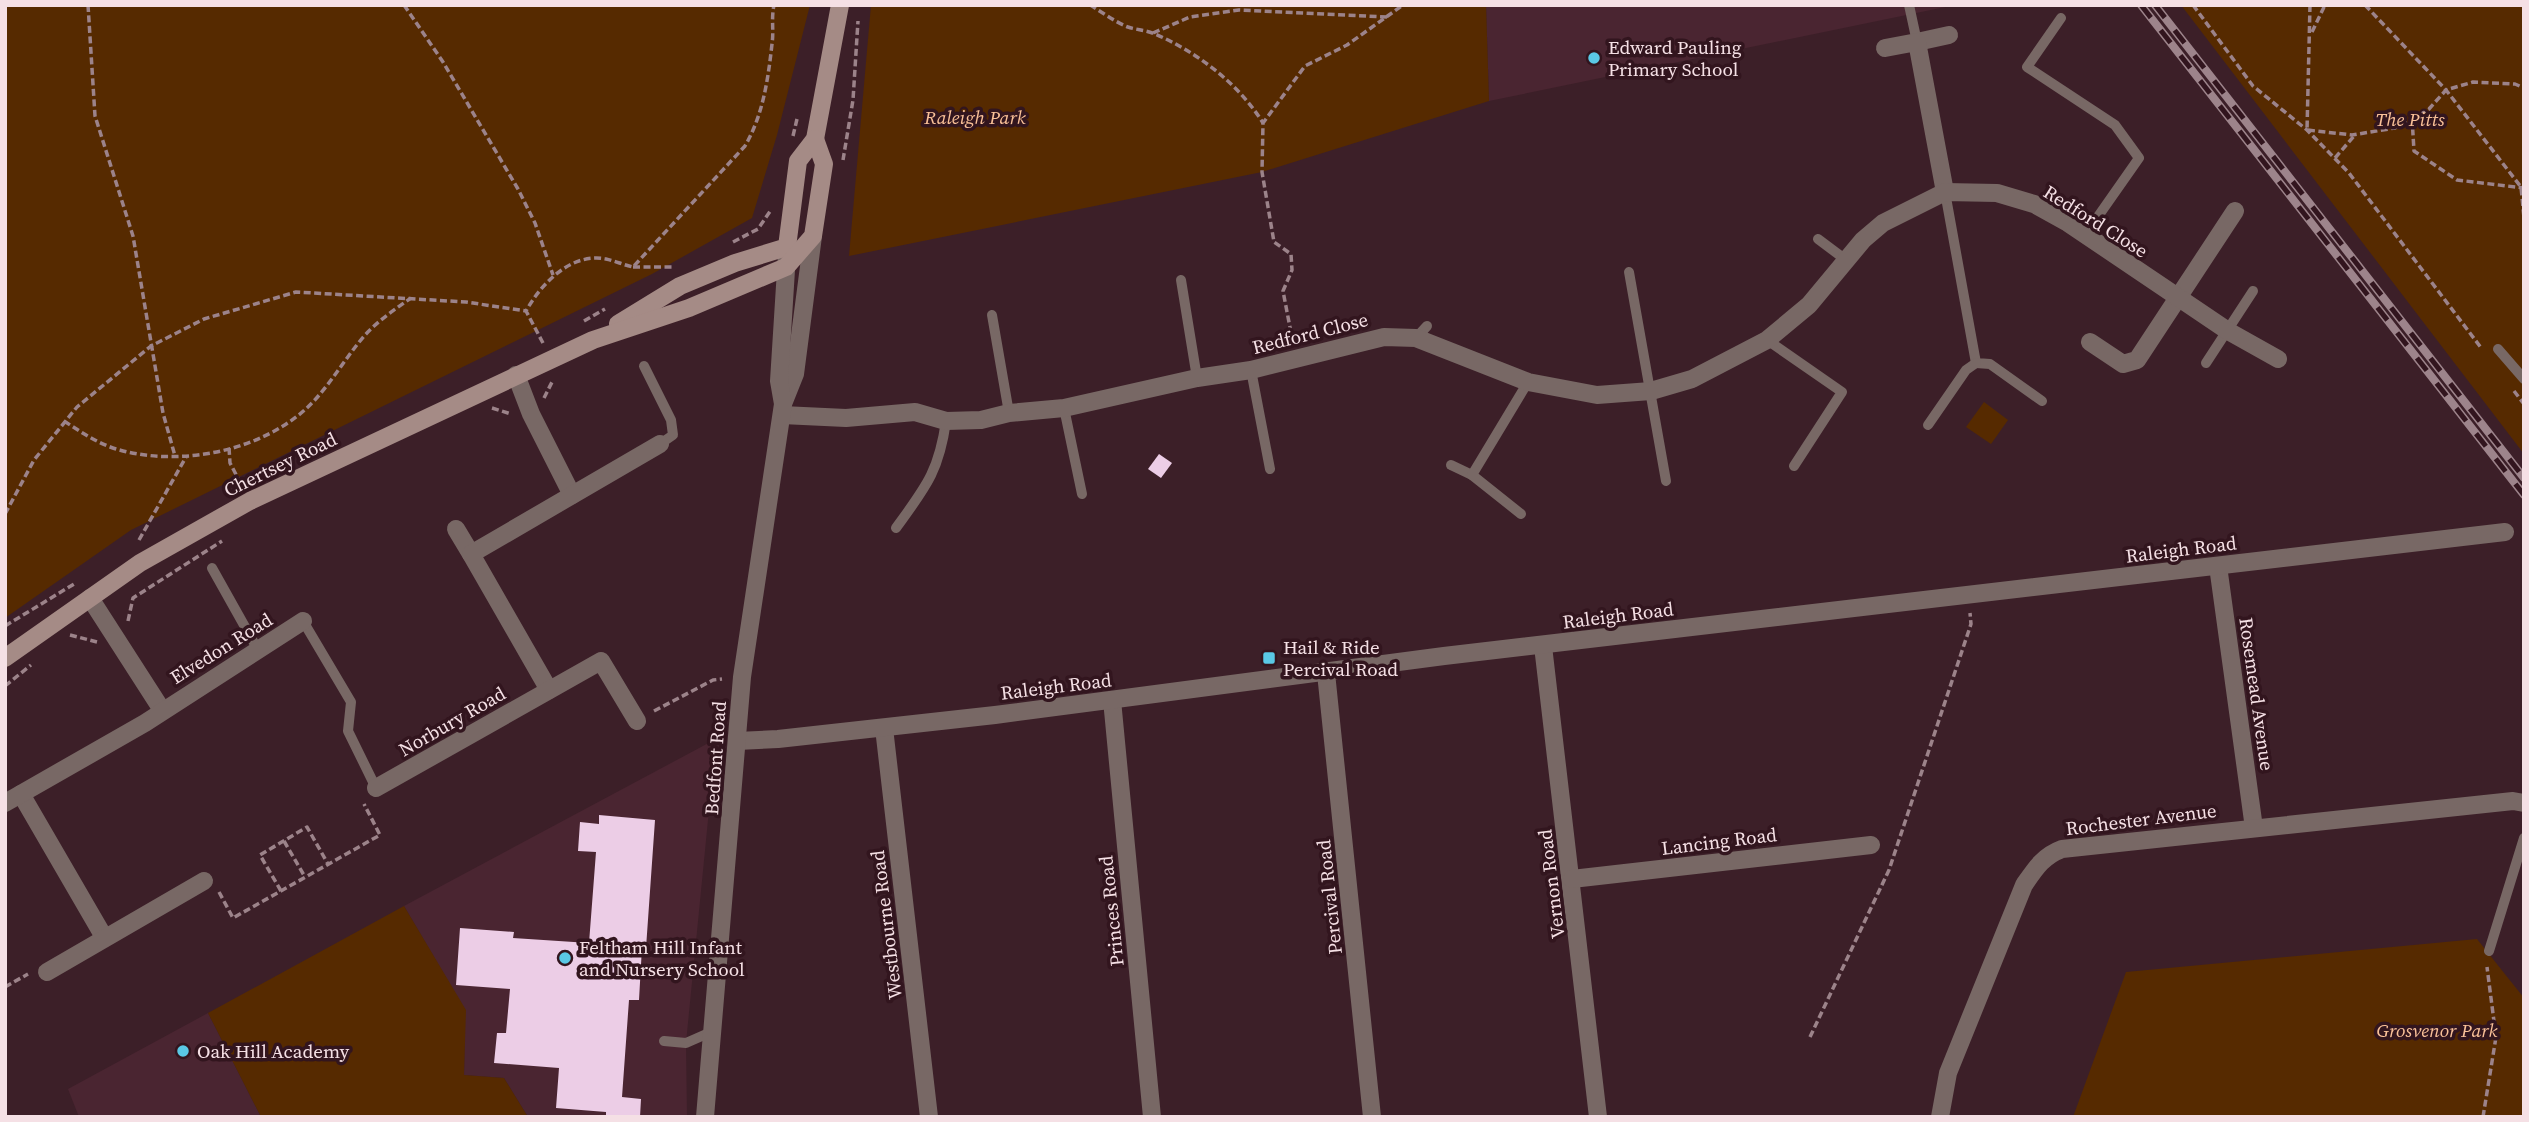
<svg xmlns="http://www.w3.org/2000/svg" width="2529" height="1122" font-family="'Source Serif 4',serif">
<style>
.built{fill:#4a2531}
.green{fill:#562a00}
.building{fill:#eccde6}
.lines{fill:none;stroke-linecap:round;stroke-linejoin:round}
.path{stroke:#9c838a;stroke-width:3.5;stroke-dasharray:7 3.5;stroke-linecap:butt}
.lane{stroke:#786865;stroke-width:10}
.street{stroke:#786865;stroke-width:18}
.secondary{stroke:#a58b86;stroke-width:18}
.rail-casing{stroke:#9d848b;stroke-width:8}
.rail{stroke:#32151e;stroke-width:5;stroke-dasharray:16;stroke-linecap:butt}
.poi-dot{fill:#5ac8e5;stroke:#32151e;stroke-width:2.5}
.labels{text-anchor:middle;dominant-baseline:central;stroke-width:7;stroke-linejoin:round;paint-order:stroke}
.poi-label{font-size:19px;fill:#f5e0e5;stroke:#32151e;text-anchor:start}
.park-label{font-size:19px;font-style:italic;fill:#fac198;stroke:#32151e}
.street-label{font-size:19px;fill:#f5e0e5;stroke:#32151e}
</style>
<rect width="100%" height="100%" fill="#3c1f28"/>
<g class="built">
<path d="M1486,5H1955L1489,101Z"/>
<path d="M716,739L686,1043L687,1117H528L504,1078L464,1075L465,1010L404,906Z"/>
<path d="M208,1013L261,1117H79L68,1089Z"/>
</g>
<g class="green">
<path d="M5,5H810L777,135L752,218L652,274L131,530L5,618Z"/>
<path d="M871,5H1486L1489,101L1262,172L849,256Z"/>
<path d="M2181,5H2524V454Z"/>
<path d="M1984,402L2008,420L1991,444L1966,427Z"/>
<path d="M404,906L466,1010L464,1075L504,1078L528,1117H261L208,1013Z"/>
<path d="M2477,939L2524,998V1117H2073L2126,972Z"/>
</g>
<g class="building">
<path d="M1159,454L1172,463L1161,478L1148,469Z"/>
<path d="M599,815L655,820L646,948L642,947L639,1000H629L622,1097L641,1099L640,1117H606V1112L556,1108L559,1068L494,1063L497,1033H506L510,989L456,985L460,928L514,932L513,938L589,943L596,852L578,851L580,822L599,824Z"/>
</g>
<g class="lines">
<g class="path">
<path d="M88,5L95,116L133,236L163,413L175,456"/>
<path d="M404,5L443,62L518,189L535,223L553,275"/>
<path d="M1090,5C1102,12 1115,22 1128,27C1137,30 1146,30 1155,34C1197,52 1239,84 1263,123"/>
<path d="M2193,5L2253,86L2307,130L2349,173L2482,349"/>
<path d="M2310,5L2307,130L2352,135L2395,128L2429,109L2446,90L2473,82L2515,84L2524,88"/>
<path d="M2365,5L2446,90L2521,187L2524,218"/>
<path d="M2312,32L2325,5"/>
<path d="M1153,33L1190,17L1239,10L1387,17"/>
<path d="M2412,118L2414,151L2457,180L2524,188"/>
<path d="M793,136L797,119"/>
<path d="M2335,158L2354,136"/>
<path d="M843,160L853,100L858,21"/>
<path d="M733,242L758,229L771,210"/>
<path d="M633,267H673"/>
<path d="M584,321L605,309"/>
<path d="M543,343L526,311C541,284 571,252 606,259C615,261 624,265 633,267L745,146C763,115 768,80 772,44C774,31 771,19 774,5"/>
<path d="M1293,343L1283,291L1292,270L1291,254L1274,242L1262,172L1263,123L1305,66L1347,45L1403,5"/>
<path d="M2514,391L2524,404"/>
<path d="M544,398L553,380"/>
<path d="M492,408L511,414"/>
<path d="M64,421C81,432 97,443 116,449C180,468 265,451 312,403C332,382 346,357 365,335C378,321 395,309 411,298"/>
<path d="M229,448L230,463L241,484"/>
<path d="M5,514L34,460L77,407L151,346L204,319L296,292L466,302L526,311"/>
<path d="M139,540L186,457"/>
<path d="M128,621L133,598L222,541"/>
<path d="M5,626L74,584"/>
<path d="M70,635L97,642"/>
<path d="M5,686L31,665"/>
<path d="M654,711L713,680L722,679"/>
<path d="M284,841L305,877"/>
<path d="M281,891L260,855L307,827L328,864"/>
<path d="M219,892L233,918L380,835L364,804"/>
<path d="M5,987L28,974"/>
<path d="M1810,1037L1889,870L1971,624L1970,613"/>
<path d="M2483,1117L2496,1037L2487,967"/>
</g>
<g class="lane">
<path d="M1909,5L1917,42"/>
<path d="M2061,18L2027,67L2115,125L2139,158L2085,235"/>
<path d="M1945,192L1976,363L1990,364L2042,401"/>
<path d="M1818,239L1846,260"/>
<path d="M1629,272L1666,481"/>
<path d="M1181,280L1197,378"/>
<path d="M992,315L1009,413"/>
<path d="M1416,338L1427,326"/>
<path d="M1767,340L1842,392L1794,466"/>
<path d="M2498,349L2524,379"/>
<path d="M2206,363L2253,291"/>
<path d="M644,366L671,420L673,435L660,444"/>
<path d="M1251,370L1270,469"/>
<path d="M1064,408L1082,494"/>
<path d="M1928,425L1966,370L1976,363"/>
<path d="M1451,465L1472,475"/>
<path d="M1521,514L1472,475L1528,382"/>
<path d="M896,528C925,488 939,472 946,421"/>
<path d="M212,568L258,650"/>
<path d="M303,621L351,702L348,731L376,788"/>
<path d="M2489,951L2524,838"/>
<path d="M664,1041L686,1043L711,1032"/>
</g>
<g class="street">
<path d="M1917,42L1949,35"/>
<path d="M1885,48L1917,42L1945,192"/>
<path d="M2090,342L2123,364L2137,360L2235,211"/>
<path d="M516,375L531,414L572,495"/>
<path d="M783,404L795,374L813,236"/>
<path d="M782,415L846,418L915,412L946,421L981,420L1009,413L1064,408L1197,378L1251,370L1384,337L1416,338L1528,382L1597,395L1651,391L1692,379L1767,340L1809,305L1863,240L1883,223L1945,192L1997,193L2034,204L2068,223L2228,331L2278,359"/>
<path d="M456,529L471,554"/>
<path d="M2218,566L2254,828"/>
<path d="M90,598L162,710"/>
<path d="M1543,646L1598,1117"/>
<path d="M1326,673L1372,1117"/>
<path d="M549,690L471,554L660,444"/>
<path d="M1112,700L1152,1117"/>
<path d="M884,728L929,1117"/>
<path d="M737,741L778,739L995,715L1444,656L2505,532"/>
<path d="M376,788L601,661L637,721"/>
<path d="M21,794L104,937"/>
<path d="M5,803L145,723L303,621"/>
<path d="M1572,879L1871,845"/>
<path d="M47,972L204,881"/>
<path d="M705,1117L742,677L783,404L779,381L787,254"/>
<path d="M1940,1117L1948,1073L2024,885C2035,869 2043,856 2062,849L2513,801L2524,803"/>
</g>
<g class="secondary">
<path d="M618,324L680,286L735,263L787,247L798,161L815,139L840,5"/>
<path d="M5,658L140,563L250,501L593,340L689,308L786,267L813,236L824,164L815,139"/>
</g>
<defs>
<g id="rail">
<path d="M2141,5L2524,495"/>
<path d="M2155,5L2524,478"/>
</g>
</defs>
<use href="#rail" class="rail-casing"/>
<use href="#rail" class="rail"/>
</g>
<g class="poi-dot">
<circle cx="1594" cy="58" r="7"/>
<rect x="1262" y="651" width="14" height="14" rx="3.5"/>
<circle cx="565" cy="958" r="7"/>
<circle cx="183" cy="1051" r="7"/>
</g>
<g class="labels">
<g class="poi-label">
<text x="1608" y="47">Edward Pauling<tspan x="1608" dy="22">Primary School</tspan></text>
<text x="1283" y="647">Hail &amp; Ride<tspan x="1283" dy="22">Percival Road</tspan></text>
<text x="579" y="947">Feltham Hill Infant<tspan x="579" dy="22">and Nursery School</tspan></text>
<text x="197" y="1051">Oak Hill Academy</text>
</g>
<g class="park-label">
<text x="975" y="117">Raleigh Park</text>
<text x="2410" y="119">The Pitts</text>
<text x="2437" y="1030">Grosvenor Park</text>
</g>
<g class="street-label">
<text transform="translate(2096 221) rotate(32)">Redford Close</text>
<text transform="translate(1310 333) rotate(-14)">Redford Close</text>
<text transform="translate(280 464) rotate(-26)">Chertsey Road</text>
<text transform="translate(2181 549) rotate(-7)">Raleigh Road</text>
<text transform="translate(1618 615) rotate(-7)">Raleigh Road</text>
<text transform="translate(221 648) rotate(-32)">Elvedon Road</text>
<text transform="translate(1056 686) rotate(-7)">Raleigh Road</text>
<text transform="translate(2257 694) rotate(82)">Rosemead Avenue</text>
<text transform="translate(452 721) rotate(-30)">Norbury Road</text>
<text transform="translate(715 758) rotate(-86)">Bedfont Road</text>
<text transform="translate(2141 819) rotate(-7)">Rochester Avenue</text>
<text transform="translate(1719 841) rotate(-7)">Lancing Road</text>
<text transform="translate(1551 884) rotate(-97)">Vernon Road</text>
<text transform="translate(1329 897) rotate(-96)">Percival Road</text>
<text transform="translate(1111 911) rotate(-96)">Princes Road</text>
<text transform="translate(886 925) rotate(-97)">Westbourne Road</text>
</g>
</g>
<rect width="2529" height="1122" fill="none" stroke="#f5e0e5" stroke-width="14"/>
</svg>
